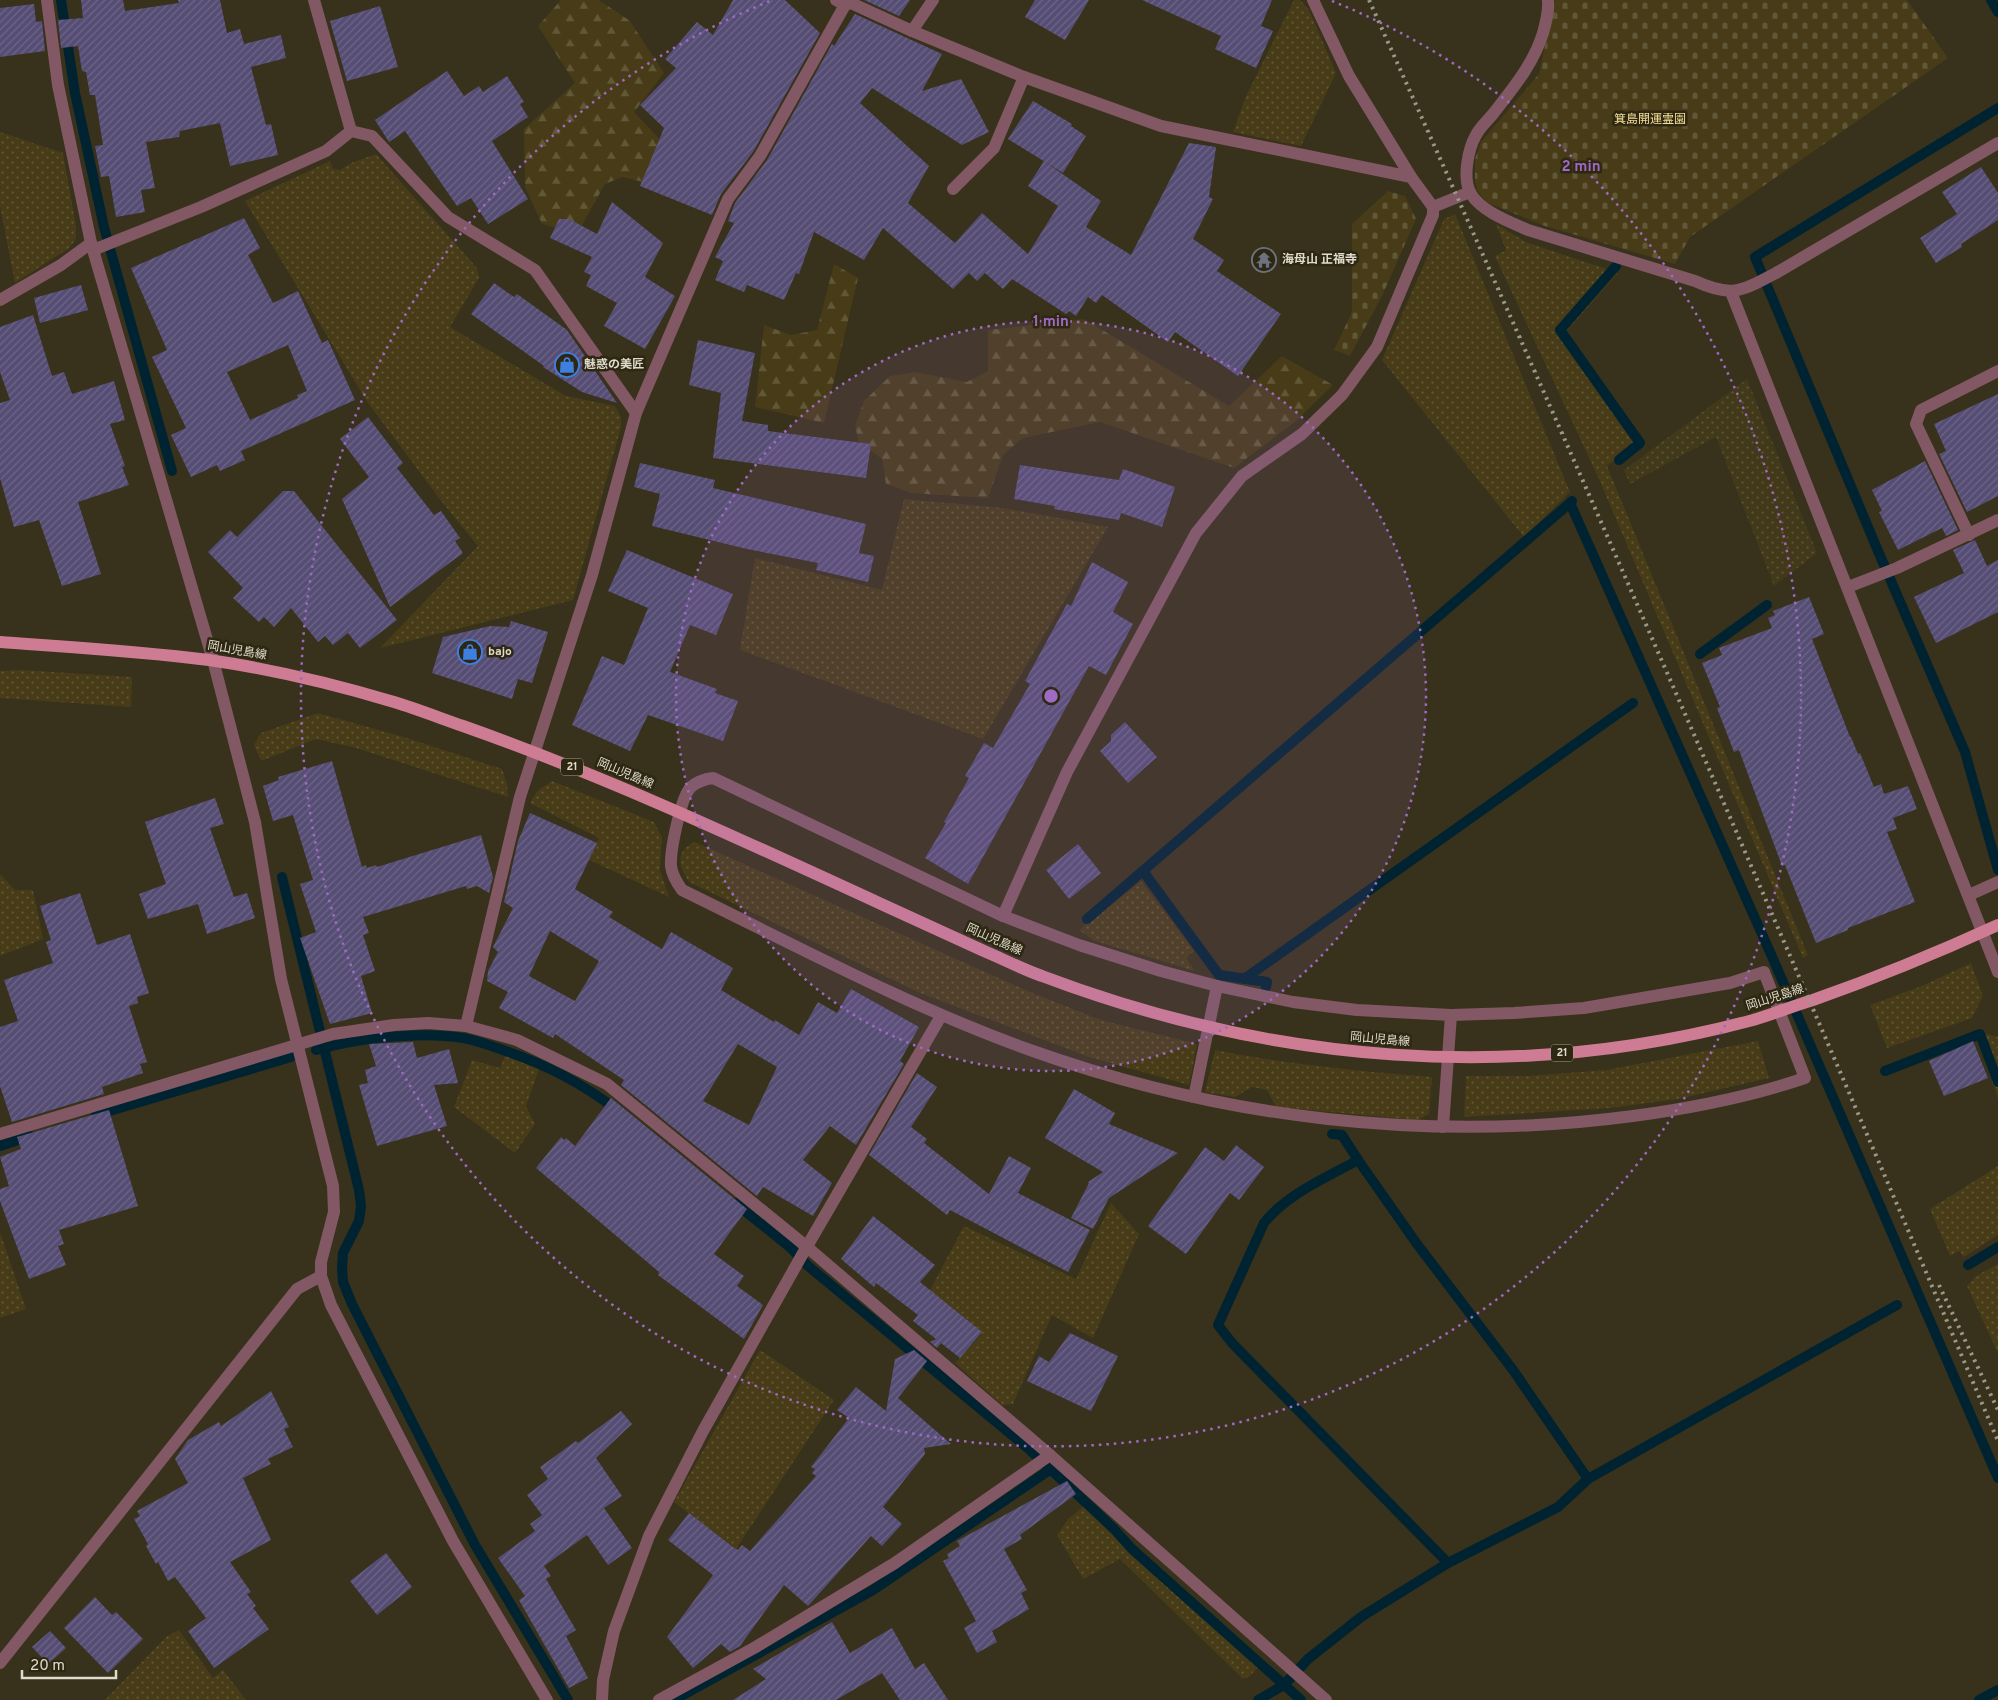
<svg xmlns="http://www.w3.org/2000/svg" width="1998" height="1700" font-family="Overpass,'Noto Sans JP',sans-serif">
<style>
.grass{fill:url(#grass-dots)}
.forest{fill:url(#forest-firs)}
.sand{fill:url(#sand-dots)}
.cemetery{fill:url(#cemetery-stones)}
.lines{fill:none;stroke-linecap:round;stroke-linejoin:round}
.stream{stroke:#002331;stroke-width:10}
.building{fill:url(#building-hatch);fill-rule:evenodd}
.service{stroke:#815863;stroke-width:12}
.minor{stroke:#815863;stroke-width:12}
.primary{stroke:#cd7c93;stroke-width:12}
.rail{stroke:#9c9786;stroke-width:4;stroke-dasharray:2.5 5;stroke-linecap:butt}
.ring{fill:none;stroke:#9e6ac4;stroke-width:2.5;stroke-dasharray:2.5 5}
.labels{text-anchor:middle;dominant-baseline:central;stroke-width:5;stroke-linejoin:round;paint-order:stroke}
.shield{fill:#2e2711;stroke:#aaa695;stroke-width:1}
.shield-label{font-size:11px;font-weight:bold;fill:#dfdcce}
.park-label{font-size:12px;fill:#f3df98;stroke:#2e2711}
.poi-label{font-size:12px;font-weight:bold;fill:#dfdcce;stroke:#2e2711;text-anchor:start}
.street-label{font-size:12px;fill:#dfdcce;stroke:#2e2711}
.centre{fill:#9e6ac4;stroke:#2e2711;stroke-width:2.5}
.ring-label{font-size:15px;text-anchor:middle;font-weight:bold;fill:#9e6ac4;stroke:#2e2711;stroke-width:5;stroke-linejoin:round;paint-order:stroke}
</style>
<defs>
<pattern id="grass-dots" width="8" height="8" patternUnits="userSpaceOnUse" patternTransform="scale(1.25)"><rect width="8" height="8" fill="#473c17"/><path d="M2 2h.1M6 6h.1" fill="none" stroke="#615838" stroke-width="1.8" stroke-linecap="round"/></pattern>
<pattern id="forest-firs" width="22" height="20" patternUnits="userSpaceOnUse" patternTransform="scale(1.25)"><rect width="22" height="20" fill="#473c17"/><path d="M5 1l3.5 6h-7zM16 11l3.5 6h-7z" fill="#615838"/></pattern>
<pattern id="sand-dots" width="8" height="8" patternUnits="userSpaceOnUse" patternTransform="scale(1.25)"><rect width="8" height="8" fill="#413919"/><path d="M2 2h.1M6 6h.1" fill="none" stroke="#5c5539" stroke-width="1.8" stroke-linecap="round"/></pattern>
<pattern id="cemetery-stones" width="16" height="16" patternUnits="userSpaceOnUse" patternTransform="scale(1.25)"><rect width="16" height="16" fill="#473c17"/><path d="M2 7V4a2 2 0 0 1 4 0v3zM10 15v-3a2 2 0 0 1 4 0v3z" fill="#615838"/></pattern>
<pattern id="building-hatch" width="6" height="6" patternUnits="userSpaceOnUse" patternTransform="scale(1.25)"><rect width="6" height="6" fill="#554d74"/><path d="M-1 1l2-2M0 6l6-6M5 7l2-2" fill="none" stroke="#6d6687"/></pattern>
</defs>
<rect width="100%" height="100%" fill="#38311b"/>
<g class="grass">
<path d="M1294,0H1300L1309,10L1336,73L1301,146L1233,132L1246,96Z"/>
<path d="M0,132L63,153L76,226V239L69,248L15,283L0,206Z"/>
<path d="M376,154L477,268L479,278L450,327L566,396L615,406L621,417V427L573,600L380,648L478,546L442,502L368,403L245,201L330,161L333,169L340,170L351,163Z"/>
<path d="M1455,214L1570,492L1524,537L1382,360L1444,219Z"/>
<path d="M1496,224L1526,242L1618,273L1562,336L1636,442L1607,466L1808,955L1803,958L1599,479L1495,256L1506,250Z"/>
<path d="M904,499L1003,508L1108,527L983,739L740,650L755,558L882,590Z"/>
<path d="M22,670L132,677L131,707L0,698V671Z"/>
<path d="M318,713L407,738L502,769L507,784L508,797L356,748L316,739L261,761L254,745L261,733Z"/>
<path d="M552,781L654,822L662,837L660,870L669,897L589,860L599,838L530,803L537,791Z"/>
<path d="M695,842L1030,992L1101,1020L1197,1044L1189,1085L1089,1057L920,993L689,882C678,865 675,851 695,842Z"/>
<path d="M0,874L15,890H33L43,939L0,956Z"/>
<path d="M1141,881L1194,951L1186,958L1195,971L1095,941L1079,930Z"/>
<path d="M1971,963L1983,996L1972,1018L1887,1048L1870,1005L1922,986Z"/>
<path d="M1974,1031L1998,1037V1098Z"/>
<path d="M1758,1041L1769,1078L1678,1099L1610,1108L1464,1117L1466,1076H1528L1606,1070Z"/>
<path d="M1215,1050C1287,1064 1359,1071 1432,1077L1429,1114L1417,1120L1276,1107L1267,1090L1252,1087L1235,1097L1205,1092Z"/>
<path d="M505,1056L539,1069L526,1106L535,1124L515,1153L454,1107L472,1060L500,1068Z"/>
<path d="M1998,1166V1235L1964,1257L1959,1251L1950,1256L1930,1209Z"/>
<path d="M1111,1203L1139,1234L1093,1338L1052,1315L1013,1404L1002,1405L955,1363L981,1335L929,1292L964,1226L1076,1279Z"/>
<path d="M0,1232L26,1309L0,1318Z"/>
<path d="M1998,1264V1353L1967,1286L1976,1276Z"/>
<path d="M760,1350L834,1400L736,1549L674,1502Z"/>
<path d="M1084,1506L1258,1667L1250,1676L1243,1679L1120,1559L1083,1579L1057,1535L1068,1519Z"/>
<path d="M179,1630L213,1678L223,1670L246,1700H105L167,1636Z"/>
</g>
<g class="forest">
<path d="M561,0H599L630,21L664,73L634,112L669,149L734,168V177L725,186L656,185L622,177L605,184L577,234L542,224L525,187L524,129L575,83L538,26Z"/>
<path d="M834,264L858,278L824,423L755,407L764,325L791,335L817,330Z"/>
<path d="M1084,319L1229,406L1282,356L1333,385L1296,421L1234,468L1100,422L1023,438L1003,455L988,498L911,493L886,484L882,459L859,442L855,426L864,401L890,376L915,372L967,382L988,371V330Z"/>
</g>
<path class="sand" d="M1747,379L1817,553L1774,586L1716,437L1630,484L1624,470Z"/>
<g class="cemetery">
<path d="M1555,0H1907L1948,58L1690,237L1675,264L1545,226L1486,202L1477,190L1475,181V159L1481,142L1539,74Z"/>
<path d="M1388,191L1405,196L1416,219L1382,296L1350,356L1334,350L1352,312V224Z"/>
</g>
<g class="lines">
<g class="stream">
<path d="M61,0L75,93L104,227L172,471"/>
<path d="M1991,0L1998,12"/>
<path d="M1998,108L1755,257L1878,551L1965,752L1998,870"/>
<path d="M1616,266L1560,330L1640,443L1619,460"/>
<path d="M1572,501L1570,503L1770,952L1998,1478"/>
<path d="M1700,654L1767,605"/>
<path d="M1143,871L1219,975L1267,982L1266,987"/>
<path d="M282,877L359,1190L361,1206L359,1221L343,1253L342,1269L343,1282L352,1304L475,1545L568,1700"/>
<path d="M1087,919L1570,503"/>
<path d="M1244,979L1633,703"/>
<path d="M316,1050C359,1038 419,1031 463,1038C476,1040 488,1045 500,1049C545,1064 580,1082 617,1110"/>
<path d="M1885,1071L1980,1034L1998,1082"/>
<path d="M96,1115L291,1057"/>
<path d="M1332,1134L1342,1135L1358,1160"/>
<path d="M0,1146L30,1136"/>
<path d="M735,1203L791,1248L807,1265L1030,1450L1114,1529L1132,1549L1301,1700"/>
<path d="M1968,1265L1998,1247"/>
<path d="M1448,1563L1232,1343L1218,1325L1264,1223C1287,1194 1326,1178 1358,1160L1417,1244L1513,1370L1588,1479"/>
<path d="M674,1700L873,1590L1051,1469"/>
<path d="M1258,1700L1284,1685L1308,1659L1361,1617L1448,1563L1558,1507L1588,1479L1897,1305"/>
<path d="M1979,1700L1998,1690"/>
</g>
</g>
<g class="building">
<path d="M81,0H123L125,11L179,3L178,0H220L227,33L240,29L244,44L281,35L286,58L251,67L266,125L271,124L278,155L230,166L220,123L180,131L179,137L146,142L155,188L141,190L145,212L116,217L109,176L101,177L95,146L103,145L95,95H90L86,72L82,71L78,46L61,48L58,20L83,18Z"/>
<path d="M733,0H785L820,33L753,152L721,194L712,215L640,186L664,128L640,105L676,68L665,59L697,22L713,35Z"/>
<path d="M864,0H910L899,16Z"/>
<path d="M1035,0H1089L1065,40L1025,17Z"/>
<path d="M1142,0H1272L1261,26L1273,31L1256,68L1215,49L1221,36Z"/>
<path d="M34,4L36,22L42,21L45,51L0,57V8Z"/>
<path d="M380,6L398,67L347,81L330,21Z"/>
<path d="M855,14L942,54L922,91L961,79L989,132L962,145L872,88L860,103L929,166L908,203L955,243L982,213L1028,254L1058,206L1028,186L1044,161L1101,201L1086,227L1131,255L1189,143L1216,147L1209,197L1213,199L1193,239L1224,260L1217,271L1281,314L1238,376L1175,332L1168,342L1102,295L1096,303L1088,297L1076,316L1069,311L1066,314L1012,279L1003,289L985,273L977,281L969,273L953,289L883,228L864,260L814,232L799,274L796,273L784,300L747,285L744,292L715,280L723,261L715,257L734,223L728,221L735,203L767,160L832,44L834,46Z"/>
<path d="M447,71L464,96L479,86L483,92L507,76L524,102L520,104L528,117L492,141L528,199L488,224L471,198L457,206L405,131L389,142L375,120Z"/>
<path d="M1033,101L1072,124L1071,126L1086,136L1063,173L1008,139Z"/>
<path d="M1981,167L1998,193V220L1961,244L1962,247L1936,263L1920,238L1957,214L1942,192Z"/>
<path d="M612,202L663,243L645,277L675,296L645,349L604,326L617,303L586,286L591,275L584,272L592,257L550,238L559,219H569L597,234Z"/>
<path d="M244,218L260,248L248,255L273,303L298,291L322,343L328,340L355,400L241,451L245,460L220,471L217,465L191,477L171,435L186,428L152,357L167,350L131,268ZM288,345L307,391L297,395L298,398L250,420L227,372Z"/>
<path d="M494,283L514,297L517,294L567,330L617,403L582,392L543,367L544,366L471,314Z"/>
<path d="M81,285L88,310L40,323L34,298Z"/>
<path d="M33,315L52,376L64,372L72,394L114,381L125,420L110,424L125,466L122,467L129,485L78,502L101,574L62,586L39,520L14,527L0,478V403L10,400L0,372V327Z"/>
<path d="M698,340L755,353L742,421L768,425V431L871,444L866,478L713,458L721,393L689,385Z"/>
<path d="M1998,394V496L1967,512L1939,454L1946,451L1934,424Z"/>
<path d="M368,417L403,463L397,468L434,515L441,511L460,538L455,541L463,553L390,607L342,499L369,477L340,439Z"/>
<path d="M1925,461L1958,530L1946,536L1942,528L1898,550L1879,512L1882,511L1872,490Z"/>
<path d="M640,463L715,480L713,488L866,524L859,553L874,556L868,582L816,570L818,563L747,549L652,526L660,494L634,487Z"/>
<path d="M1020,465L1119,480L1123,469L1175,487L1162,527L1121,513L1119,520L1054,509L1055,506L1014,499Z"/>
<path d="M283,491H294L397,620L360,648L348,633L333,645L325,636L318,642L291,608L274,627L264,617L259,622L233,598L243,588L208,552L230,530L237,537Z"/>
<path d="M1975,540L1987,566L1998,560V612L1936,643L1914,597L1964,573L1953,550Z"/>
<path d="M627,550L733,594L716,635L690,625L670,672L717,689L715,693L738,701L723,741L648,715L630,751L572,725L602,656L624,665L648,608L608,591Z"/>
<path d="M1092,562L1128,582L1113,612L1133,624L1106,675L1089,666L968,884L925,858L946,823L944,822L969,778L965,776L984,743L993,748L1030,684L1025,681L1067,604L1071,606Z"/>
<path d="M1809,597L1824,634L1812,639L1850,737H1851L1858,754L1860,753L1874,787L1881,784L1884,794L1908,786L1917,809L1893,818L1897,829L1887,832L1915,902L1848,928V930L1816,943L1785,865L1782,866L1739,750L1734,752L1717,708L1720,707L1702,663L1722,655L1719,648L1772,628L1768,618L1775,615L1773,611Z"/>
<path d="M511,621L548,632L532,683L518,679L512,699L432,673L443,637L490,626L509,627Z"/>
<path d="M1125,722L1157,757L1128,783L1100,751L1111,741V735Z"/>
<path d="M332,761L362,867L366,865L367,868L376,865L377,867L481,835L493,877L489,893L477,886L467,889L466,886L363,917L369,933L363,935L375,971L361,976L372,1013L330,1024L300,938L316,932L300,884L313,880L293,815L273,821L263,786L279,780L278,777Z"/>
<path d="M215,798L224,824L210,828L234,897L247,893L255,918L207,934L198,904L148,919L139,894L166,884L145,822Z"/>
<path d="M530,813L597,843L575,889L613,912L609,917L662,949L671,932L733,968L721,990L774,1022L775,1020L799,1035L818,1002L837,1013L851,989L919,1027L900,1061L904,1064L856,1145L830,1126L803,1160L832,1183L813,1216L763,1187L757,1196L621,1085L624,1080L555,1034L553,1038L499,1008L508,992L487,981L488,971L498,952L493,947L513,908L504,902L518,841ZM550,931L599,961L575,1001L529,976ZM738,1044L777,1067L749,1125L703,1101Z"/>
<path d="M1078,844L1101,873L1069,899L1046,870Z"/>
<path d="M80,893L97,945L130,934L149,993L137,997L138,1003L129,1006L147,1062L140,1064L143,1073L102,1087L104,1094L12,1122L0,1086V1027L18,1021L4,980L53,963L46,942L51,940L40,906Z"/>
<path d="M1973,1041L1988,1078L1944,1096L1929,1061Z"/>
<path d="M413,1042L417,1058L449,1049L458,1083L434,1085L447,1126L377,1146L359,1085L368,1083L365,1070L376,1066L369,1044Z"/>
<path d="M917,1073L937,1087L911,1127L927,1139L924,1143L989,1194L1009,1156L1031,1168L1018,1193L1090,1230L1068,1272L950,1210L947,1215L869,1155Z"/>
<path d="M1074,1089L1115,1113L1109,1124L1178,1153L1109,1198L1093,1229L1071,1218L1089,1183L1088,1182L1103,1172L1045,1138Z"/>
<path d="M611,1098L747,1209L714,1254L744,1276L737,1286L763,1305L744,1339L658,1275L659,1272L536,1168L561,1137L564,1140L566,1138L575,1146Z"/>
<path d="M109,1110L138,1206L59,1230L64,1244L58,1246L66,1265L29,1279L0,1201V1189L9,1186L0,1157L21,1149L17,1137Z"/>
<path d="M1236,1145L1264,1167L1239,1200L1230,1193L1186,1254L1148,1226L1205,1147L1224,1161Z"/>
<path d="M873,1216L935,1265L920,1282L982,1332L960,1358L941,1343L937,1348L930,1342L936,1339L913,1321L918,1315L876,1283L874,1287L841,1259Z"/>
<path d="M1070,1333L1118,1356L1091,1411L1027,1381L1039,1356L1049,1362Z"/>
<path d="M914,1350L927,1361L898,1398L951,1444L924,1448L925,1454L883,1507L902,1524L882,1546L871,1536L808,1606L784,1585L740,1646L730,1652L721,1644L693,1668L667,1637L713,1575L668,1540L689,1513L733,1547L738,1550L742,1545L750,1551L816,1476L812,1473L815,1469L811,1467L849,1418L837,1410L856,1387L886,1411L895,1359Z"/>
<path d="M271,1391L289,1427L284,1429L293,1447L268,1459L271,1464L243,1478L271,1540L230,1562L251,1592L247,1594L256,1606L253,1608L269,1629L214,1668L188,1631L206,1618L175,1577L168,1581L158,1562L156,1564L146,1546L148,1544L134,1519L140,1516L137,1511L188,1483L175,1459L188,1440L219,1422L221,1426Z"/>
<path d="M621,1411L632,1424L596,1458L622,1496L604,1508L632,1548L608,1565L587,1535L544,1566L551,1576L546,1579L576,1630L566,1636L588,1678L569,1688L519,1600L525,1596L498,1558L535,1531L530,1524L542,1515L527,1495L548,1479L540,1467L576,1441L578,1443Z"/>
<path d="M1067,1481L1076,1494L1020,1535L1022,1539L1004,1549L1027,1590L1021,1593L1029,1609L992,1631L997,1642L977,1653L964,1628L976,1621L943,1561L949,1558L947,1554L960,1546L957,1541Z"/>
<path d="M386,1553L412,1587L377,1615L350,1581Z"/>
<path d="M95,1597L112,1615L116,1612L143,1639L108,1673L64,1628Z"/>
<path d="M832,1622L850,1653L892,1628L915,1669L924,1663L948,1700H900L882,1673L836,1700H733L766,1679L753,1669Z"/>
<path d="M50,1631L66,1648L48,1664L32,1647Z"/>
</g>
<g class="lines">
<g class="service">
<path d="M912,31L933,0"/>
<path d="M953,189L994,148L1024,77"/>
</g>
<g class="minor">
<path d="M47,0L58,85L91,243L213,660L255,822L281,979L333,1186L334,1212L321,1262V1276L331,1305L453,1541L547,1700"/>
<path d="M314,0L351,131"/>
<path d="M836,0L845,5L851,3L912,31L1024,77L1161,126L1411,177L1433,207V215L1377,347L1342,395L1302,434L1242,476L1196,533L1067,772L1003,916"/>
<path d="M1313,0L1349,76L1411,177"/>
<path d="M1548,0C1549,12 1546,22 1543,33C1533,65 1513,88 1493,114C1487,121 1480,127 1476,135C1468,149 1462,179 1471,194C1482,212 1510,222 1528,230L1695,281C1732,298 1742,291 1776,273L1998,143"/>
<path d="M1433,207L1470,192"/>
<path d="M93,250L201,207L326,151L351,131L372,136L448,217L535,270L636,413"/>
<path d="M1731,292L1998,972"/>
<path d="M0,300L61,265L91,243"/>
<path d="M1969,535L1916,424L1921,410L1998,371"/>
<path d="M1848,587L1897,568L1998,520"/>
<path d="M713,778L1003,916L1079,945L1161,971L1217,986L1293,1002L1357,1010L1451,1015L1514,1013L1584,1008L1730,983L1764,972L1805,1078C1749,1097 1692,1108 1633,1116C1430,1143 1223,1119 1030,1050C910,1007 797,946 682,890C677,883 672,875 671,866C670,851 681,796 691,787C698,781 705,779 713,778Z"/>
<path d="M1969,895L1998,882"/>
<path d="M466,1026L520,797L592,575L636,413L728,199L760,156L845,5"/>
<path d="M1194,1097L1217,986"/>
<path d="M1443,1127L1451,1015"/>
<path d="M0,1134L333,1034L394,1025L428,1023L466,1026L517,1040L607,1084L807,1247L1050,1455L1326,1700"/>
<path d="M0,1663L297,1289L321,1276"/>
<path d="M602,1700L603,1680L614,1631L649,1536L703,1431L802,1255L941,1016"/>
<path d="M659,1700L754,1648L895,1563L1050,1455"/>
</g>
<path class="primary" d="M0,642C70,647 140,651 209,660C271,669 334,684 394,702C417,709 440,718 463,726C605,776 742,840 879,903C914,919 949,935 984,951C1003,959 1022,969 1042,976C1272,1063 1514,1084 1753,1020C1773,1014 1793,1006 1813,1000C1876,978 1937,953 1998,925"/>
<g class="rail">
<path d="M1369,0C1584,478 1793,959 1998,1441"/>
<path d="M1939,1285L1998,1410"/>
</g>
</g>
<circle cx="1051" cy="696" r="375" fill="#9e6ac4" fill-opacity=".12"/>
<g class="ring">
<circle cx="1051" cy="696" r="375"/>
<path d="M1332 1A750 750 0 1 1 770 1"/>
</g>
<defs>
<symbol id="temple-ring" viewBox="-11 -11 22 22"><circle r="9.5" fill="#2e2711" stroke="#6b7280" stroke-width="1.5"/><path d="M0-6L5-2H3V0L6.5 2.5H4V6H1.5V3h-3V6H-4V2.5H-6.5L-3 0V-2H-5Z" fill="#6b7280"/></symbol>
<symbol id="shop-ring" viewBox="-11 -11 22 22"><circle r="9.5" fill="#2e2711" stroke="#3f7fe0" stroke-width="1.5"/><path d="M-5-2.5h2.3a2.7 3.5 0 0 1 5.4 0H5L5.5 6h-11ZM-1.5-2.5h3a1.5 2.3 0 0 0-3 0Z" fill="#3f7fe0"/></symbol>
</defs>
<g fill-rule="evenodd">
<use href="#temple-ring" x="1250" y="246" width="28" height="28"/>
<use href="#shop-ring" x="553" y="351" width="28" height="28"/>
<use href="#shop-ring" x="456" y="638" width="28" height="28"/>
</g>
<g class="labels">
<g class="shield">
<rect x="561" y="758.5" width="22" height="17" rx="4"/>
<rect x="1551" y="1044.5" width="22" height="17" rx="4"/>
</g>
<g class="shield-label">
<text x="572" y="767">21</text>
<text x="1562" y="1053">21</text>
</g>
<g class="park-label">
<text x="1650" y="120">箕島開運霊園</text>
</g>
<g class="poi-label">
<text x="1282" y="260">海母山 正福寺</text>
<text x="584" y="365">魅惑の美匠</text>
<text x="488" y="652">bajo</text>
</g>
<g class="street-label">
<text transform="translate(237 651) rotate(10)">岡山児島線</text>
<text transform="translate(625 774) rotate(23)">岡山児島線</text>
<text transform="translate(994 940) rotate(24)">岡山児島線</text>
<text transform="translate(1775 998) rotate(-18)">岡山児島線</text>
<text transform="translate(1380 1040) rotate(5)">岡山児島線</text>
</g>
</g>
<circle cx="1051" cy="696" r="8" class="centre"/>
<g class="ring-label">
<text x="1581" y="171">2 min</text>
<text x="1051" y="326">1 min</text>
</g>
<path d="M22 1670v8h94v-8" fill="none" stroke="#dfdcce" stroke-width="2.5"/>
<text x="30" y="1670" font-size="15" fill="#dfdcce" stroke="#2e2711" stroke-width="4" paint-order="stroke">20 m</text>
</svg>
